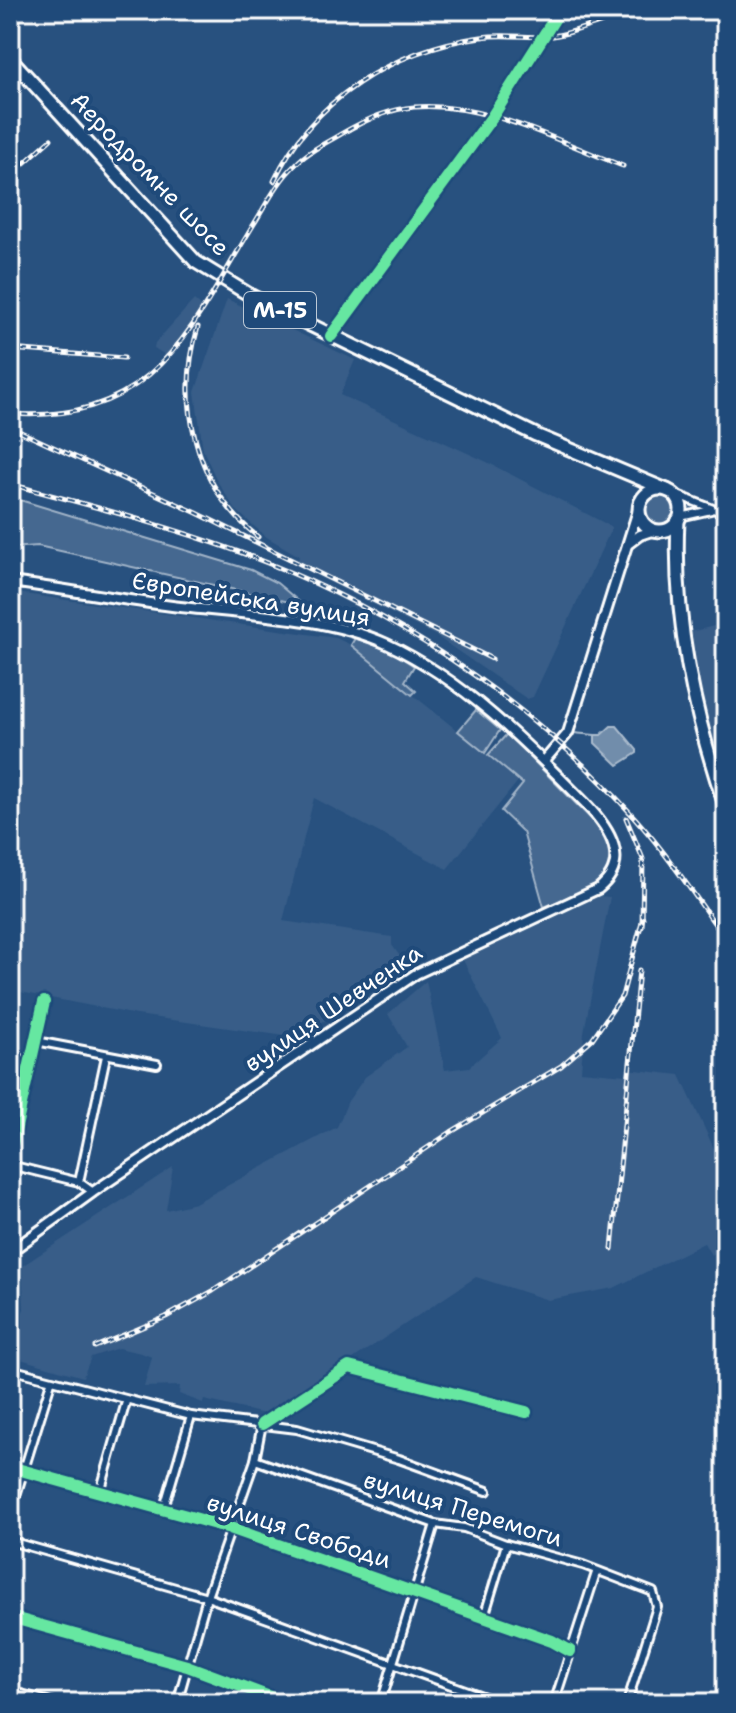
<svg xmlns="http://www.w3.org/2000/svg" width="736" height="1713" font-family="'Shantell Sans',sans-serif">
<style>
.built{fill:#375d88}
.green{fill:#446890;stroke:#a2b4c8;stroke-width:2}
.water{fill:#718dab;stroke:#aabbcd;stroke-width:2}
.lines{fill:none;stroke-linecap:round;stroke-linejoin:round}
.stream{stroke:#aabbcd;stroke-width:2}
.street-casing{stroke:#fff;stroke-width:12}
.secondary-casing{stroke:#fff;stroke-width:14}
.highway-casing{stroke:#fff;stroke-width:17}
.street{stroke:#1f4a7a;stroke-width:6}
.secondary{stroke:#1f4a7a;stroke-width:8}
.highway{stroke:#1f4a7a;stroke-width:11}
.rail-casing{stroke:#fff;stroke-width:5}
.rail{stroke:#1f4a7a;stroke-width:2;stroke-dasharray:6;stroke-linecap:butt}
.cycleway-casing{stroke:#1f4a7a;stroke-width:17}
.cycleway{stroke:#66e7a1;stroke-width:12}
.labels{text-anchor:middle;dominant-baseline:central;stroke-width:8;stroke-linejoin:round;paint-order:stroke}
.shield{fill:#1f4a7a;stroke:#bcc9d7;stroke-width:2}
.shield-label{font-size:22px;font-weight:bold;fill:#fff}
.street-label{font-size:24px;fill:#fff;stroke:#1f4a7a}
</style>
<rect width="100%" height="100%" fill="#28517f"/>
<filter id="ink" filterUnits="userSpaceOnUse"><feTurbulence type="fractalNoise" baseFrequency=".0125" numOctaves="2"/><feDisplacementMap in="SourceGraphic" scale="16" xChannelSelector="R" yChannelSelector="G"/><feConvolveMatrix kernelMatrix="1 2 1 2 8 2 1 2 1" color-interpolation-filters="sRGB"/></filter>
<g filter="url(#ink)">
<g class="built">
<path d="M227,299L355,360L340,395L485,461L612,527L533,697L527,699L436,636L310,572L312,567L298,560L299,556L265,536L235,509L217,481L203,450L195,392Z"/>
<path d="M194,300L202,307L167,356L154,348L155,343Z"/>
<path d="M10,592L336,638L351,645L519,780L447,869L314,798L283,921L392,937V945L406,965L299,1038L137,1015L10,990Z"/>
<path d="M726,623V781L706,717L690,632Z"/>
<path d="M600,896L610,897L584,1032L581,1071L626,1075L627,1069L680,1075L716,1153L726,1149V1247L711,1255L704,1243L614,1288L548,1300L476,1277L269,1415L204,1400L203,1403L179,1394L180,1386L144,1387L152,1357L141,1353L118,1348L91,1357L83,1377L10,1356V1337L24,1309L22,1266L173,1167L166,1210L195,1203L337,1127L348,1101L365,1077L407,1047L388,1014L426,981L445,1070L469,1067L502,1038L463,960Z"/>
</g>
<g class="green">
<circle cx="660" cy="510" r="14"/>
<path d="M10,497L251,570L277,583L303,605L38,546L10,548Z"/>
<path d="M355,638L393,652L414,666L405,681L416,691L412,695L351,645Z"/>
<path d="M476,710L500,730L485,753L458,731Z"/>
<path d="M507,734L597,825L611,848L610,872L596,886L544,907L523,832L501,811L523,784L488,755Z"/>
</g>
<path class="water" d="M611,726H617L637,750V753L618,765L595,743V735H601Z"/>
<g class="lines">
<path class="stream" d="M573,733L595,735"/>
<defs>
<g id="street">
<path d="M331,336L492,117L560,10"/>
<path d="M670,492L726,514"/>
<path d="M680,517L711,510"/>
<path d="M36,1041L157,1064"/>
<path d="M10,1055L29,1062"/>
<path d="M10,1097L22,1101"/>
<path d="M10,1154L44,1002"/>
<path d="M10,1165L79,1182L93,1192"/>
<path d="M79,1182L106,1056"/>
<path d="M10,1369L191,1416L297,1429L399,1459L487,1491"/>
<path d="M262,1424L349,1367L526,1412"/>
<path d="M255,1460L435,1524L464,1528L506,1544L583,1565L653,1592L657,1607L627,1703"/>
<path d="M10,1467L230,1528L552,1641L570,1651"/>
<path d="M100,1492L126,1402"/>
<path d="M163,1511L191,1416"/>
<path d="M10,1515L51,1382"/>
<path d="M10,1541L207,1597L501,1703"/>
<path d="M10,1617L187,1666L286,1703"/>
<path d="M484,1617L506,1544"/>
<path d="M10,1691L55,1703"/>
<path d="M177,1703L207,1597L255,1460L262,1424"/>
<path d="M381,1703L435,1524"/>
<path d="M554,1703L596,1573"/>
</g>
<g id="secondary">
<path d="M628,544L640,535L655,530"/>
<path d="M10,582C64,589 118,599 172,606C239,614 326,616 387,644C463,679 527,744 585,803C610,829 632,862 598,889L416,974L93,1192L10,1252"/>
<path d="M544,761L568,733L639,507"/>
</g>
<g id="highway">
<path d="M10,58L196,262L253,297L536,435L667,490"/>
<circle cx="660" cy="510" r="21"/>
<path d="M678,520C673,619 694,715 726,808"/>
</g>
</defs>
<use href="#street" class="street-casing"/>
<use href="#secondary" class="secondary-casing"/>
<use href="#highway" class="highway-casing"/>
<use href="#street" class="street"/>
<use href="#secondary" class="secondary"/>
<use href="#highway" class="highway"/>
<defs>
<g id="rail">
<path d="M10,176L51,139"/>
<path d="M274,181C311,100 394,49 481,37C502,34 522,37 543,37C563,36 583,28 602,22"/>
<path d="M198,327C176,402 194,486 258,537"/>
<path d="M10,349L124,358"/>
<path d="M10,414C156,424 190,328 254,224C267,203 278,181 296,164C308,151 326,143 341,134C363,121 388,109 414,107C485,101 559,142 623,166"/>
<path d="M10,427L197,513L492,659"/>
<path d="M10,484C103,509 198,533 287,571C418,626 541,713 635,818C669,856 697,899 726,940"/>
<path d="M626,818L643,859L642,927"/>
<path d="M612,1249L639,970"/>
<path d="M95,1347L166,1317L213,1291L451,1132L561,1066L592,1039L622,996L643,918"/>
</g>
</defs>
<use href="#rail" class="rail-casing"/>
<use href="#rail" class="rail"/>
<defs>
<g id="cycleway">
<path d="M331,336L492,117L560,10"/>
<path d="M10,1154L44,1002"/>
<path d="M262,1424L349,1367L526,1412"/>
<path d="M10,1467L230,1528L552,1641L570,1651"/>
<path d="M10,1617L187,1666L286,1703"/>
</g>
</defs>
<use href="#cycleway" class="cycleway-casing"/>
<use href="#cycleway" class="cycleway"/>
</g>
</g>
<g class="labels">
<rect class="shield" x="244" y="292" width="72" height="36" rx="6"/>
<g class="shield-label">
<text x="280" y="310">М-15</text>
</g>
<g class="street-label">
<text transform="translate(150 174) rotate(46)">Аеродромне шосе</text>
<text transform="translate(251 599) rotate(9)">Європейська вулиця</text>
<text transform="translate(333 1008) rotate(-34)">вулиця Шевченка</text>
<text transform="translate(463 1509) rotate(17)">вулиця Перемоги</text>
<text transform="translate(299 1531) rotate(18)">вулиця Свободи</text>
</g>
</g>
<rect width="736" height="1713" fill="none" stroke="#1f4a7a" stroke-width="40"/>
<rect x="20" y="20" width="696" height="1673" fill="none" stroke="#fff" stroke-width="3" filter="url(#ink)"/>
</svg>
